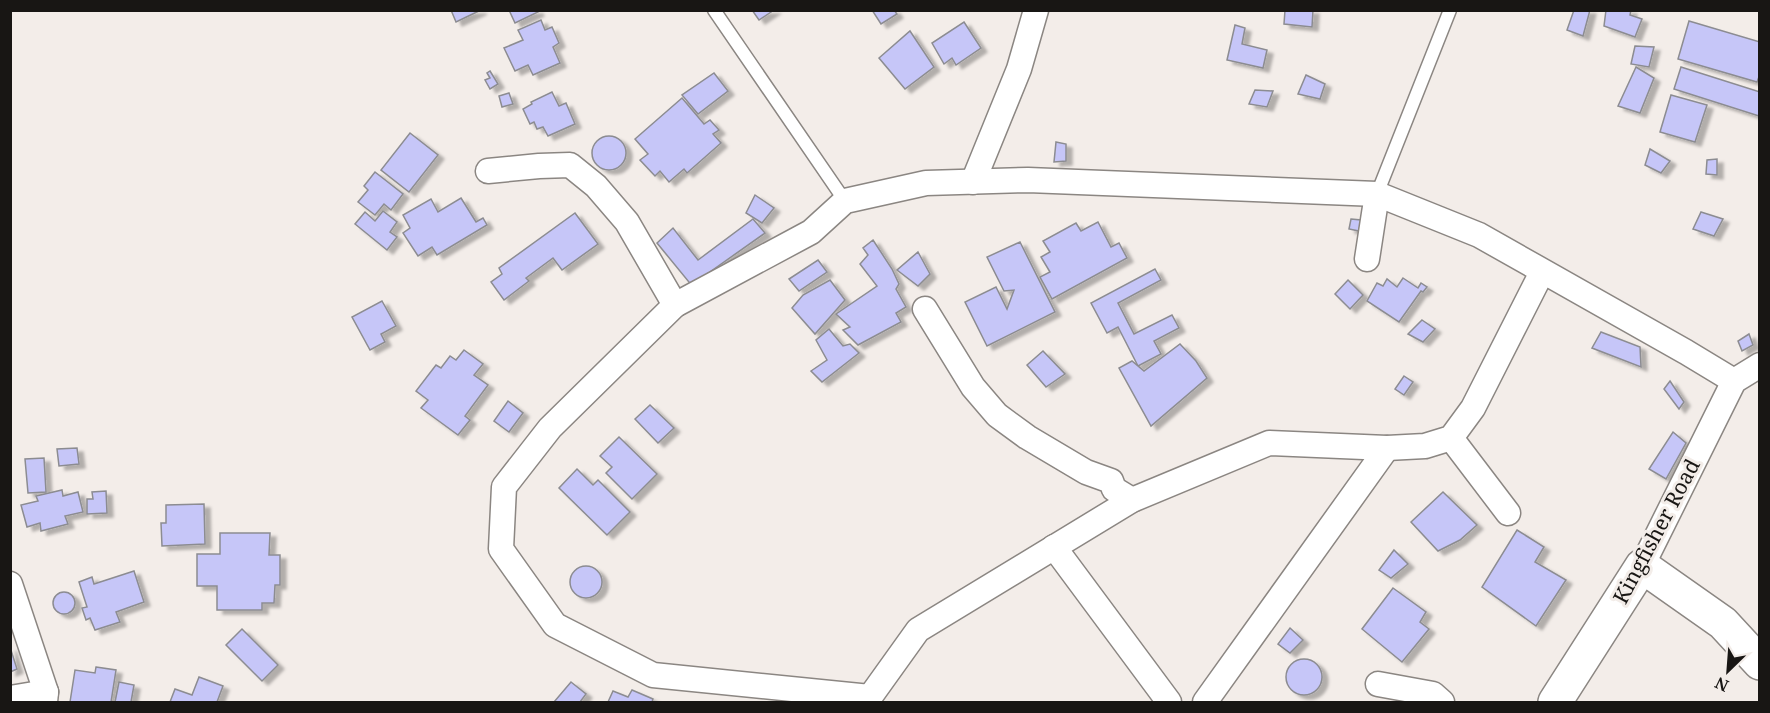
<svg xmlns="http://www.w3.org/2000/svg" width="1770" height="713" font-family="'Noto Serif',serif">
<style>
.building{fill:#c6c6f8;stroke:#8c8c91;stroke-width:1.5;filter:url(#shadow)}
.lines{fill:none;stroke-linecap:round;stroke-linejoin:round}
.lane-casing{stroke:#8b8682;stroke-width:15}
.street-casing{stroke:#8b8682;stroke-width:27}
.secondary-casing{stroke:#8b8682;stroke-width:36}
.lane{stroke:#fff;stroke-width:12}
.street{stroke:#fff;stroke-width:24}
.secondary{stroke:#fff;stroke-width:33}
.labels{text-anchor:middle;dominant-baseline:central;stroke-width:6;stroke-linejoin:round;paint-order:stroke}
.street-label{font-size:21px;fill:#181614;stroke:#f3ede9}
</style>
<defs>
<filter id="shadow"><feDropShadow dx="6" dy="4" stdDeviation="1.5" flood-color="#0004"/></filter>
</defs>
<rect width="100%" height="100%" fill="#f3ede9"/>
<g class="building">
<path d="M451,10H481L456,22Z"/>
<path d="M509,10H537L538,12L515,23Z"/>
<path d="M752,10H774L759,20Z"/>
<path d="M872,10H894L897,14L881,24Z"/>
<path d="M1285,10H1313L1312,27L1284,24Z"/>
<path d="M1574,10H1590L1583,36L1567,30Z"/>
<path d="M1606,10H1631L1630,15L1642,19L1635,37L1604,26Z"/>
<path d="M541,20L545,30L552,27L559,43L553,47L560,63L533,75L528,65L515,71L504,48L523,40L518,30Z"/>
<path d="M1689,21L1760,42V74L1757,82L1678,59Z"/>
<path d="M964,22L981,48L956,65L952,58L944,64L932,43Z"/>
<path d="M1235,25L1245,28L1242,44L1267,50L1263,68L1227,60Z"/>
<path d="M910,31L934,67L905,89L879,58Z"/>
<path d="M1635,46L1654,47L1649,67L1631,64Z"/>
<path d="M1636,67L1654,78L1640,113L1618,106Z"/>
<path d="M1681,67L1760,92L1759,116L1674,89Z"/>
<path d="M490,71L498,84L490,89L485,80L490,78L487,73Z"/>
<path d="M714,73L728,91L698,114L682,95Z"/>
<path d="M1306,75L1325,84L1320,99L1298,94Z"/>
<path d="M1255,90L1273,91L1267,107L1249,104Z"/>
<path d="M552,92L559,106L566,103L575,124L548,136L543,127L537,129L534,122L530,124L523,109L532,104L531,102Z"/>
<path d="M509,93L513,104L502,107L499,96Z"/>
<path d="M1671,95L1707,105L1695,142L1660,132Z"/>
<path d="M682,98L704,124L710,120L719,130L713,134L721,143L687,173L684,169L669,182L660,171L655,176L640,160L648,154L635,139Z"/>
<path d="M410,133L438,155L409,192L381,170Z"/>
<circle cx="609" cy="153" r="17"/>
<path d="M1056,142L1066,144V161L1054,162Z"/>
<path d="M1650,149L1670,161L1661,173L1645,165Z"/>
<path d="M1717,159V175L1706,174L1707,160Z"/>
<path d="M375,172L403,194L391,210L384,204L375,215L358,202L368,190L364,186Z"/>
<path d="M755,195L774,208L762,223L746,213Z"/>
<path d="M461,198L476,222L483,218L487,225L437,255L432,247L418,256L403,233L410,228L403,215L431,199L438,212Z"/>
<path d="M383,211L397,222L390,232L397,237L387,250L355,224L365,212L375,221Z"/>
<path d="M1701,212L1723,219L1714,236L1693,229Z"/>
<path d="M575,213L598,244L562,270L553,258L526,278L529,281L504,300L491,282L502,274L499,268Z"/>
<path d="M753,219L765,233L707,274L693,287L657,243L673,228L698,260Z"/>
<path d="M1351,219L1361,220L1359,231L1349,229Z"/>
<path d="M1098,222L1111,247L1119,243L1127,258L1052,299L1040,277L1050,272L1041,257L1050,252L1043,241L1076,223L1081,231Z"/>
<path d="M873,240L892,269L899,284L896,289L906,307L896,313L901,322L858,345L843,330L850,327L836,314L877,286L860,264L868,255L863,248Z"/>
<path d="M1020,242L1055,312L987,346L965,302L996,287L1007,309L1014,290L1004,291L987,257Z"/>
<path d="M918,252L930,274L918,286L897,270Z"/>
<path d="M818,260L827,272L799,291L789,279Z"/>
<path d="M1155,269L1161,280L1118,303L1134,334L1172,315L1179,328L1154,341L1161,354L1138,366L1118,327L1107,333L1091,303Z"/>
<path d="M1403,278L1418,288L1421,283L1427,287L1423,292L1421,291L1399,322L1367,301L1377,283L1383,286L1387,279L1397,287Z"/>
<path d="M830,280L845,300L815,334L792,308L803,295Z"/>
<path d="M1348,280L1363,295L1350,309L1335,294Z"/>
<path d="M382,301L396,326L381,334L385,342L370,350L352,317Z"/>
<path d="M1422,320L1435,329L1423,342L1408,334Z"/>
<path d="M829,329L843,346L850,344L859,353L822,382L811,371L827,360L816,340Z"/>
<path d="M1601,332L1640,347L1641,367L1592,348Z"/>
<path d="M1749,334L1753,345L1742,351L1738,341Z"/>
<path d="M1180,344L1196,361L1207,378L1151,426L1119,368L1132,361L1144,371Z"/>
<path d="M464,350L483,364L474,375L488,385L465,416L470,420L458,435L421,408L428,400L416,391L436,365L441,368L450,356L456,360Z"/>
<path d="M1043,351L1065,374L1046,387L1027,365Z"/>
<path d="M1404,376L1413,382L1404,395L1395,389Z"/>
<path d="M1670,381L1684,402L1679,409L1664,389Z"/>
<path d="M508,401L523,413L509,432L494,421Z"/>
<path d="M650,405L674,428L658,443L635,419Z"/>
<path d="M1673,432L1686,443L1666,479L1649,469Z"/>
<path d="M619,437L657,474L632,499L606,473L612,467L600,456Z"/>
<path d="M77,448L79,464L59,466L57,449Z"/>
<path d="M44,458L46,492L28,493L25,459Z"/>
<path d="M577,469L593,485L598,480L630,512L607,535L559,488Z"/>
<path d="M62,490L63,496L78,492L83,512L65,516L68,524L41,531L40,523L27,527L21,505L38,501L36,496Z"/>
<path d="M106,491L107,513L87,514V499H93L92,492Z"/>
<path d="M1443,492L1477,525L1460,540L1438,551L1411,522Z"/>
<path d="M204,504L205,544L162,546L161,523H166V505Z"/>
<path d="M1517,530L1544,547L1535,562L1566,580L1536,626L1482,587Z"/>
<path d="M220,533H270L269,555H280V585H275L274,603H262V610H217V586H197V554H220Z"/>
<path d="M1394,550L1408,564L1391,578L1379,570Z"/>
<circle cx="586" cy="582" r="16"/>
<path d="M134,571L144,602L116,612L120,622L95,630L90,618L86,620L82,608L87,607L79,582L92,577L94,584Z"/>
<path d="M1393,588L1426,612L1420,622L1429,629L1402,662L1362,629Z"/>
<circle cx="64" cy="603" r="11"/>
<path d="M1290,628L1303,640L1290,653L1278,644Z"/>
<path d="M242,629L278,665L262,681L226,645Z"/>
<path d="M10,647L17,669L10,672Z"/>
<circle cx="1304" cy="677" r="18"/>
<path d="M96,667L116,670L111,702H70L75,670L95,673Z"/>
<path d="M199,677L223,686L217,702H170L175,689L192,695Z"/>
<path d="M119,682L134,685L131,702H115Z"/>
<path d="M571,682L586,694L580,702H554Z"/>
<path d="M632,690L653,699L652,702H608L613,691L628,697Z"/>
</g>
<g class="lines">
<defs>
<g id="lane">
<path d="M714,10L845,201"/>
<path d="M1377,194L1450,10"/>
</g>
<g id="street">
<path d="M488,171L539,166L570,165L596,186L627,222L675,305"/>
<path d="M973,182L1019,69L1036,10"/>
<path d="M1367,259L1377,194"/>
<path d="M925,309L973,387L997,415L1027,437L1086,472L1111,481L1114,489L1132,500"/>
<path d="M1451,438L1508,513"/>
<path d="M1054,547L1169,702"/>
<path d="M1642,566L1734,381L1760,365"/>
<path d="M10,584L46,692L45,702"/>
<path d="M1378,684L1433,694L1442,702"/>
<path d="M870,697L653,675L555,625L501,549L504,487L550,428L675,305L811,232L845,201L926,183L1028,180L1377,194L1479,235L1686,352L1734,381"/>
<path d="M10,698L46,692"/>
<path d="M870,702V697L918,630L1132,500L1269,443L1387,448L1425,446L1451,438L1473,408L1542,272"/>
<path d="M1205,702L1387,448"/>
</g>
<path id="secondary" d="M1555,702L1642,566L1723,623L1760,663"/>
</defs>
<use href="#lane" class="lane-casing"/>
<use href="#street" class="street-casing"/>
<use href="#secondary" class="secondary-casing"/>
<use href="#lane" class="lane"/>
<use href="#street" class="street"/>
<use href="#secondary" class="secondary"/>
</g>
<g class="labels">
<g class="street-label">
<text transform="translate(1656 531) rotate(-62)">Kingfisher Road</text>
</g>
</g>
<rect width="1770" height="713" fill="none" stroke="#181614" stroke-width="24"/>
<g transform="translate(1728 671) rotate(205)" stroke="#f3ede9" stroke-width="4.5" paint-order="stroke">
<path d="M0-4.5L10 22L0 15L-10 22Z" fill="#181614"/>
<text y="-9" font-size="16" font-weight="bold" text-anchor="middle" fill="#181614">N</text>
</g>
</svg>
